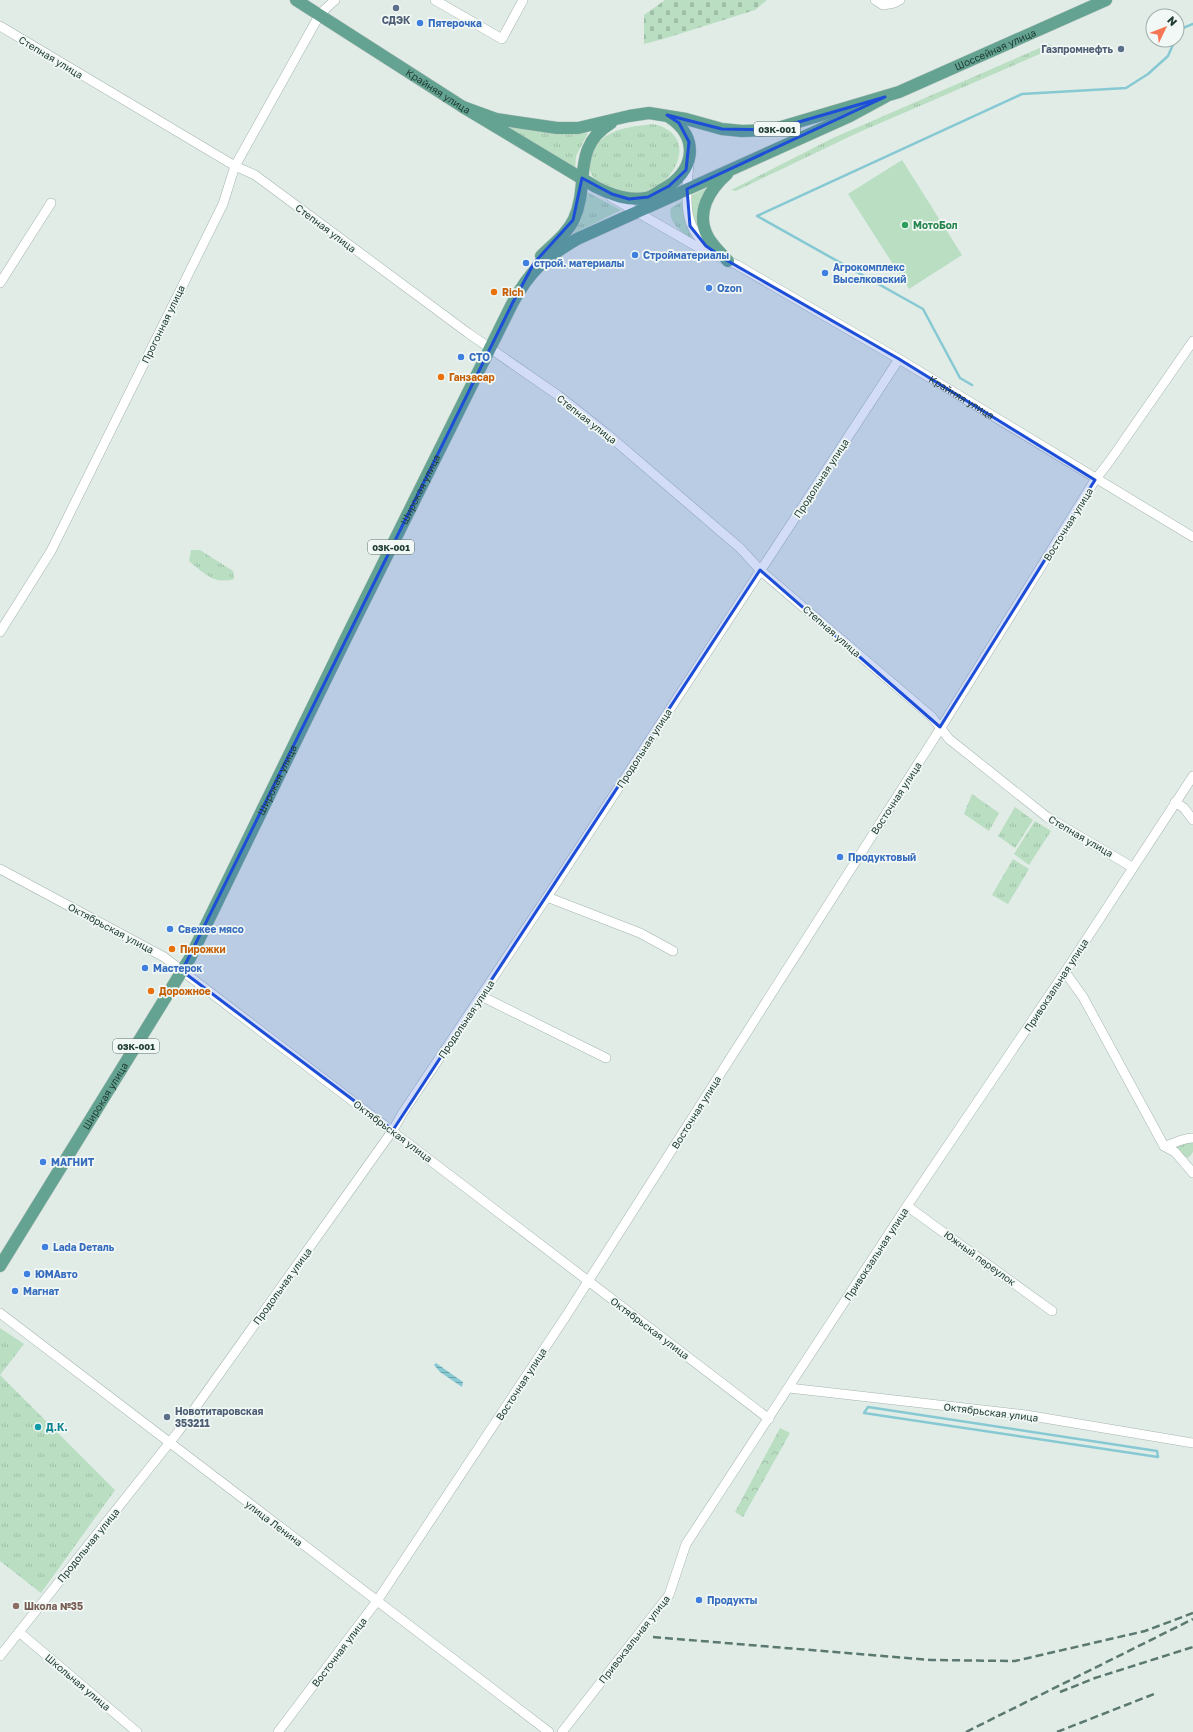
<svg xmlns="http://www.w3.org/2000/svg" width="1193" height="1732" font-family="'Golos Text',sans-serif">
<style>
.grass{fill:url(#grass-tufts)}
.forest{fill:url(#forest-crowns)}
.cemetery{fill:url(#cemetery-stones)}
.pitch{fill:#b9dec2}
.water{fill:url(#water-rules)}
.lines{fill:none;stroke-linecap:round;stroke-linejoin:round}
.stream{stroke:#87c9d3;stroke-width:2.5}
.minor-casing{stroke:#a4b4ae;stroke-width:10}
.major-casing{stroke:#c1c9c6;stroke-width:13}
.minor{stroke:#fff;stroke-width:9}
.major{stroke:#64a391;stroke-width:12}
.rail{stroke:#5b7970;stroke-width:2.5;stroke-dasharray:8 4;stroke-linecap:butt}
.marked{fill:#1d4ed8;fill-opacity:0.2;stroke:#1d4ed8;stroke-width:3;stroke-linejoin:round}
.service-dot{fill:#5c6f8a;stroke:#f1f8f5;stroke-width:1.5}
.shop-dot{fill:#3f7fe0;stroke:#f1f8f5;stroke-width:1.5}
.leisure-dot{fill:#2e9e5b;stroke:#f1f8f5;stroke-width:1.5}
.food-dot{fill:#e8710a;stroke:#f1f8f5;stroke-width:1.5}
.culture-dot{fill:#0f9aa8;stroke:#f1f8f5;stroke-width:1.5}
.education-dot{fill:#8d6e63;stroke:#f1f8f5;stroke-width:1.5}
.labels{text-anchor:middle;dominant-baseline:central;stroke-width:3.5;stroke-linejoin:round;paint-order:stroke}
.shield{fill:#f1f8f5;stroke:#5f756f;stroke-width:1}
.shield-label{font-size:9px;font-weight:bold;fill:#213d35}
.service-label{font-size:10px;font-weight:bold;fill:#4e5e75;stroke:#f1f8f5}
.shop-label{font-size:10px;font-weight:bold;fill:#366cbe;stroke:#f1f8f5;text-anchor:start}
.street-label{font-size:10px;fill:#213d35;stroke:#f1f8f5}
.leisure-label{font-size:10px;font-weight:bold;fill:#27864d;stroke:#f1f8f5;text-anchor:start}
.food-label{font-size:10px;font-weight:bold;fill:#c56008;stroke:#f1f8f5;text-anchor:start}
.culture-label{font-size:10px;font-weight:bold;fill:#0d838f;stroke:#f1f8f5;text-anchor:start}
.education-label{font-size:10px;font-weight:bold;fill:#785e54;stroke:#f1f8f5;text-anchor:start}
</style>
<defs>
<pattern id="grass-tufts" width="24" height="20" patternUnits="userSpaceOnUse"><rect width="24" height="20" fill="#b9dec2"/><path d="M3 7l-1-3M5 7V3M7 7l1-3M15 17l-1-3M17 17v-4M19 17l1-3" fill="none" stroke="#9fbfa7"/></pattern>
<pattern id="forest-crowns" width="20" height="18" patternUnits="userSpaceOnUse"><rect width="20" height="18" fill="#b9dec2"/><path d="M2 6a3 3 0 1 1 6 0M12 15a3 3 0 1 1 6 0" fill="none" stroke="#9fbfa7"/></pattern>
<pattern id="cemetery-stones" width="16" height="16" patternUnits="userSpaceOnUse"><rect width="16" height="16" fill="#b9dec2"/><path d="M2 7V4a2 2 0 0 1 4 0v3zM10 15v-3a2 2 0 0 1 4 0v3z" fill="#9fbfa7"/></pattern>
<pattern id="water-rules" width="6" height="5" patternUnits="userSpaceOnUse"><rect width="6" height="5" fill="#87c9d3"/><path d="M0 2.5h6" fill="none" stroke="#6ea4ac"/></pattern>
</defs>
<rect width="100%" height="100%" fill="#e1ece7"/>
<g class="grass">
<path d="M1049,44L1056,47L855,134L736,191L731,190L833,138Z"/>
<path d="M492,121L555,133H588L576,156L575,170Z"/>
<path d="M653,124C682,130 687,154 669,176C664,182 658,189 651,192C640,196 628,194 618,190C610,187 600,185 594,178C583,165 593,145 606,136C620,127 637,126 653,124Z"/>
<path d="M711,186L702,238L695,230L690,196Z"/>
<path d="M583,190L621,210L573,234L581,220Z"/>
<path d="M684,200L685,223L692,238C682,233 667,222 671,208Z"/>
<path d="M191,550H200L233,571L234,579C214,585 204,573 189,561Z"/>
<path d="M972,794L999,813L989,831L964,814Z"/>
<path d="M1015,807L1033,820L1015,848L998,836Z"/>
<path d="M1035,821L1051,831L1029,865L1014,854Z"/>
<path d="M1013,859L1029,869L1008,904L992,895Z"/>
<path d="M1193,1141V1152L1188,1158L1183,1156L1177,1150V1147Z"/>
<path d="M0,1328L24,1344L0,1375Z"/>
<path d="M0,1375L115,1490L41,1593L0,1561Z"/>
</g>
<path class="forest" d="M780,1428L790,1433L743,1517L735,1512Z"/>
<path class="cemetery" d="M665,0H767L755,10L663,39L644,44V15Z"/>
<path class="pitch" d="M902,160L962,255L909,289L848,194Z"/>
<path class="water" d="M436,1363L463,1382L462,1387L440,1372L434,1365Z"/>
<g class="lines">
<g class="stream">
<path d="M1177,34L1178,30L1193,24"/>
<path d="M972,385L960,378L923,309L757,216L1022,94L1126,88L1148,74L1168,56L1175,40"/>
<path d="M868,1407L1157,1451L1158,1457L864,1413Z"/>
</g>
<defs>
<g id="minor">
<path d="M435,0L502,39L523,0"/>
<path d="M875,0L883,5L894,3L900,0"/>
<path d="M0,26L235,166L255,175L468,333L559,396L607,434L740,548L761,571L932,717L949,739L1047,817L1132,867"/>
<path d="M689,164C686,198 681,228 712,250"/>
<path id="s1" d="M611,197L701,249L737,265L899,359L1193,537"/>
<path d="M0,283L51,203"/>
<path d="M0,632L51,551L223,204L235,166L320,14L335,0"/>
<path d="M1175,802L1184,808L1193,820"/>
<path d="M0,869L164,957L769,1419"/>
<path d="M547,897L640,933L673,951"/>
<path d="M1065,972L1083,997L1164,1146L1175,1152L1193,1173"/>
<path d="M481,996L606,1058"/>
<path d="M1164,1146C1174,1144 1182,1138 1193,1138"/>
<path d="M907,1206L1052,1311"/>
<path d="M0,1313L549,1732"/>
<path d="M789,1388L1026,1415L1193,1443"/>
<path d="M19,1632L137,1732"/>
<path d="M0,1656L178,1432L393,1130L402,1114L547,897L899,359"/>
<path d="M278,1732L377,1601L566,1316L935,737L1095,480L1109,462L1193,341"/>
<path d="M562,1732L669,1595L686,1544L907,1206L1065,972L1193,776"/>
</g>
<g id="major">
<path id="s2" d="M296,0L463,107L596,187C612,195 628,201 646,198C652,197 658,192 663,189C694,173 701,138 669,117"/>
<path id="s3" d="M463,107L496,119L557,128H578L629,116L649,113L686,119L722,129L742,131L771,130L899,92L1106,0"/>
<path d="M727,174C709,190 695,213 708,237C713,246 721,253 728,261"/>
<path d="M541,256C552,245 567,234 574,219C590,184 571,147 611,123"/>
<path id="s4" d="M0,1266L190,958L347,636L512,304C530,270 545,258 577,239L850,116L885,97"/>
</g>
</defs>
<use href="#minor" class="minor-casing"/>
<use href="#major" class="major-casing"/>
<use href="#minor" class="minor"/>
<use href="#major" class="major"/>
<g class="rail">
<path d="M653,1637L931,1660L1015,1661L1145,1631L1193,1613"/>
<path d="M1060,1692L1095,1678L1193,1647"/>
<path d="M966,1732L1193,1619"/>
<path d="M1057,1732L1154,1694"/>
</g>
</g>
<path class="marked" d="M885,97L687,189L690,226L706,246L728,261L899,359L1095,480L940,727L760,570L393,1130L182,971L512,304L534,263L573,220L582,178L612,194L629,199L648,197L669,186L686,170L689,142L679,123L667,115L722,129L771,130Z"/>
<g class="service-dot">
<circle cx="396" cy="8" r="4"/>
<circle cx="1121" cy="49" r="4"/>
<circle cx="167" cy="1417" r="4"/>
</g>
<g class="shop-dot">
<circle cx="420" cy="23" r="4"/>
<circle cx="635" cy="255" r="4"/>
<circle cx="526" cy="263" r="4"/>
<circle cx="825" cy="273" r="4"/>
<circle cx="709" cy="288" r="4"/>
<circle cx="461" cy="357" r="4"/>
<circle cx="840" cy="857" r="4"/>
<circle cx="170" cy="929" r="4"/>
<circle cx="145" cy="968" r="4"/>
<circle cx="43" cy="1162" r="4"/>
<circle cx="45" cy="1247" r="4"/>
<circle cx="27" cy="1274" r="4"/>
<circle cx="15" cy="1291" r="4"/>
<circle cx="699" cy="1600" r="4"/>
</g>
<circle class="leisure-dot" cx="905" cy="225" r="4"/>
<g class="food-dot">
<circle cx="494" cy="292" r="4"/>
<circle cx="441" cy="377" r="4"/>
<circle cx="172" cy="949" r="4"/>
<circle cx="151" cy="991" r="4"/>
</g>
<circle class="culture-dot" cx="38" cy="1427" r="4"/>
<circle class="education-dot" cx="16" cy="1606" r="4"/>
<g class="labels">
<g class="shield">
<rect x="754" y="122" width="46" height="14" rx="3"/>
<rect x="368" y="540" width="46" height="14" rx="3"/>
<rect x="113" y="1039" width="46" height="14" rx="3"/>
</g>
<g class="shield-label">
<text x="777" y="129">03К-001</text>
<text x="391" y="547">03К-001</text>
<text x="136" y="1046">03К-001</text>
</g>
<g class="service-label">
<text x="396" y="20">СДЭК</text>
<text x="1113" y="49" text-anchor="end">Газпромнефть</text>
<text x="175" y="1411" text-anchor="start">Новотитаровская<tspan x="175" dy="12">353211</tspan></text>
</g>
<g class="shop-label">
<text x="428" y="23">Пятерочка</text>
<text x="643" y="255">Стройматериалы</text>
<text x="534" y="263">строй. материалы</text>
<text x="833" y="267">Агрокомплекс<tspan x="833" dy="12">Выселковский</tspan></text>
<text x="717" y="288">Ozon</text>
<text x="469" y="357">СТО</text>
<text x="848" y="857">Продуктовый</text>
<text x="178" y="929">Свежее мясо</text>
<text x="153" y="968">Мастерок</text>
<text x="51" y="1162">МАГНИТ</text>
<text x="53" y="1247">Lada Dеталь</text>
<text x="35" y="1274">ЮМАвто</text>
<text x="23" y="1291">Магнат</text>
<text x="707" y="1600">Продукты</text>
</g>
<g class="street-label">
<text stroke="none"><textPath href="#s3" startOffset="553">Шоссейная улица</textPath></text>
<text transform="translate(51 57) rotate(31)">Степная улица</text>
<text stroke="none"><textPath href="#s2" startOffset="169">Крайняя улица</textPath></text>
<text transform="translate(326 228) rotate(37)">Степная улица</text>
<text transform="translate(163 324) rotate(-64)">Прогонная улица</text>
<text stroke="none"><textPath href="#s1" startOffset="404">Крайняя улица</textPath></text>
<text transform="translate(587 419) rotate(38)">Степная улица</text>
<text transform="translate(821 478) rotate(-57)">Продольная улица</text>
<text stroke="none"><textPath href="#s4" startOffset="884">Широкая улица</textPath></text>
<text transform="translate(1068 524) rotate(-58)">Восточная улица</text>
<text transform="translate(832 631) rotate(41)">Степная улица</text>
<text transform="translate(644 748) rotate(-57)">Продольная улица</text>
<text stroke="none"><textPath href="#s4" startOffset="560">Широкая улица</textPath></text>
<text transform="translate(896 798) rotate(-57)">Восточная улица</text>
<text transform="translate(1081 836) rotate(30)">Степная улица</text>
<text transform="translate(111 928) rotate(28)">Октябрьская улица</text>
<text transform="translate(1056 985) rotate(-57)">Привокзальная улица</text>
<text transform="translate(466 1019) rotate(-56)">Продольная улица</text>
<text stroke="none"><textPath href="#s4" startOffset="200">Широкая улица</textPath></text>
<text transform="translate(696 1112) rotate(-58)">Восточная улица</text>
<text transform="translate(393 1131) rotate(37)">Октябрьская улица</text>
<text transform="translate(876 1254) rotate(-57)">Привокзальная улица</text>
<text transform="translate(980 1258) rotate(36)">Южный переулок</text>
<text transform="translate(282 1286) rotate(-54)">Продольная улица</text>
<text transform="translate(650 1328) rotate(37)">Октябрьская улица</text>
<text transform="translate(521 1384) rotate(-57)">Восточная улица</text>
<text transform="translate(991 1412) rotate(7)">Октябрьская улица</text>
<text transform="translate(274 1523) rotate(37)">улица Ленина</text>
<text transform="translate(88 1545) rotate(-51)">Продольная улица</text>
<text transform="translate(634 1639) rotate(-52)">Привокзальная улица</text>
<text transform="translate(339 1652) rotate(-53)">Восточная улица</text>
<text transform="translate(78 1682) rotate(40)">Школьная улица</text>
</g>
<g class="leisure-label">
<text x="913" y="225">МотоБол</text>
</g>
<g class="food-label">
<text x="502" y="292">Rich</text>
<text x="449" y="377">Ганзасар</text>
<text x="180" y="949">Пирожки</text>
<text x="159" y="991">Дорожное</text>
</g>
<g class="culture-label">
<text x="46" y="1427">Д.К.</text>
</g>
<g class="education-label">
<text x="24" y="1606">Школа №35</text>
</g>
</g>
<g transform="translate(1165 28) rotate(47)"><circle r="19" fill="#f1f8f5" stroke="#9eada8"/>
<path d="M0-3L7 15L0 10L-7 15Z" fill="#f67755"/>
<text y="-6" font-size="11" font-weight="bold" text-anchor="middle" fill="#213d35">N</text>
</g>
</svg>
